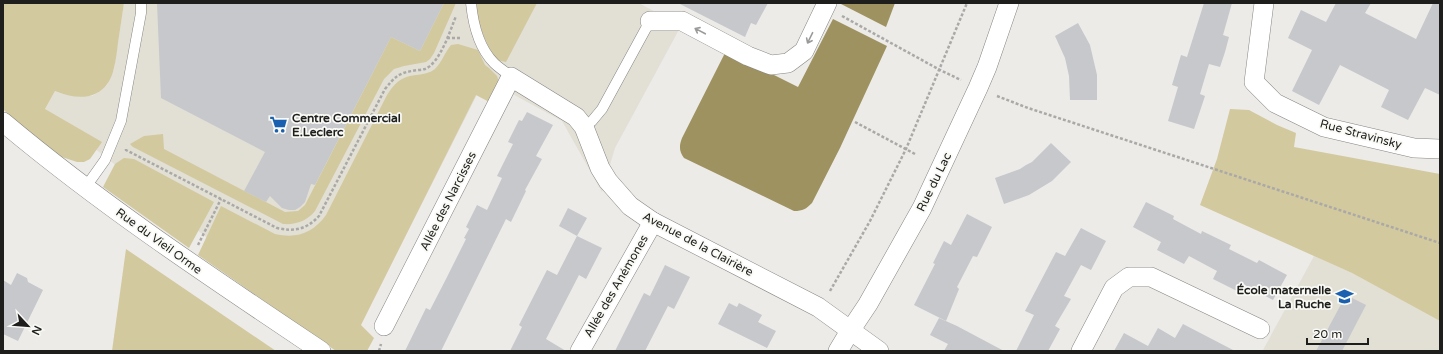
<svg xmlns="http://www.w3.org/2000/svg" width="1443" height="354" font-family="'Varela Round',sans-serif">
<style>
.built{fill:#e2dfd5}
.green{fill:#d3c99e}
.water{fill:#9e9260}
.building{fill:#c6c8cb}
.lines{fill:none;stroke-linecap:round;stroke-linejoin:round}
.service-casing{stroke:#868582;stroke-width:11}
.minor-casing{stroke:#868582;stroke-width:20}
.path{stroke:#aaa9a7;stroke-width:2.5;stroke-dasharray:3 2;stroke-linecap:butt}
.service{stroke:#fff;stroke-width:10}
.minor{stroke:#fff;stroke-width:19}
.oneway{stroke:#9a9a99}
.labels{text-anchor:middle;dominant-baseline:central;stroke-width:3.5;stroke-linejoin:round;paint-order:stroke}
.poi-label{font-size:12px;font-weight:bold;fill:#1e1e1d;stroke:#f9f9f5;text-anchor:start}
.street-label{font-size:12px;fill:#1e1e1d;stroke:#f9f9f5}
</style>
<rect width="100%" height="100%" fill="#ecebe8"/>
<g class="built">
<path d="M124,3H639L681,26L615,148L602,192L562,121L485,79L348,350L45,109L55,91L62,94L92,96L100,91L107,85L114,69Z"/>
<path d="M1314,256L1352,273L1440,321V351L1263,350Z"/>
</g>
<g class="green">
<path d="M3,3H124C122,16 120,30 118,43C117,51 116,60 114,68C107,99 81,102 55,91L45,109L102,142L90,159L84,162H77L59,156L12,118L3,109Z"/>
<path d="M444,3H456L434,53L430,59L426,62L404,66L394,69L384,79L315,211C307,221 296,225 283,224L133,147L130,144L144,136L163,134L164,149L285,212L298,211L305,205L391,37L420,51Z"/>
<path d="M474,3H537L506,62L496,60C484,40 479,26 474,3Z"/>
<path d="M458,44L478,50L485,65L489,68L497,76L500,85L491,103L476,95L361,325L374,338L367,351H336L198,255L221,206L275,234C297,239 313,233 326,215L387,95C391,89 395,83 402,79C412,73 425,77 435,69C442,62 445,52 451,45Z"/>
<path d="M1230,109L1249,110L1277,125L1296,133L1294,147L1440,174V321L1352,273L1200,205L1217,159Z"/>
<path d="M124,158L134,159L214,202L189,248L103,187L115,164Z"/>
<path d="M126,249L276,351H112Z"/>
</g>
<g class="water">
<path d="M841,3H895L886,27L841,4Z"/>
<path d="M833,19L887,46L840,148L812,203C806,209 803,211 794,211L684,158C679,151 679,146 682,138L726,51L798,87Z"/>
</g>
<g class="building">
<path d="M157,3H444L420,51L391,37L315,185L311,184L305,202L300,207L295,210H289L282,208L270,196L266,202L244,191L265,152L161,98Z"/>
<path d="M678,3H768L756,25L751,23L745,37Z"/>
<path d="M1204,3H1232L1223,35L1229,37L1225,52L1220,67L1209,64L1200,94L1205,96L1194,129L1168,121L1178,87L1172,85L1181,55L1187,57Z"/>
<path d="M1336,3H1371L1365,13L1416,39L1433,3H1440V95L1425,88L1408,120L1381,107L1389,90L1340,65L1319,105L1292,91L1312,50L1288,38L1301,10L1326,22Z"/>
<path d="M1078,23L1090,45L1097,75V100H1070L1069,76L1065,58L1055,36Z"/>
<path d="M527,112L553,125L536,156L542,159L525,190L526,191L511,222L506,219L441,351H405L426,308L430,310L446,279L466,239L464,238L469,229L466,227L477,205L487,210L502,178L497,176L513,144L508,142L519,120L522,121Z"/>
<path d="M1051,143L1071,162L1052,181L1029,195L1004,204L995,178L1020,169L1026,165L1032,162Z"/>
<path d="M1146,202L1174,216L1173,219L1201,234L1202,231L1231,245L1229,249L1257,263L1259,260L1287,275L1273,300L1245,285L1241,293L1213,279L1217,271L1189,256L1184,264L1157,250L1161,242L1133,227Z"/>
<path d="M568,208L587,218L577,236L559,226Z"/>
<path d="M967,214L992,227L977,257L973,256L957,287L959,289L946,321L914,305L935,264L933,263L944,241L951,245Z"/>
<path d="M1081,228L1106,241L1091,270L1081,265L1064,296L1071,299L1055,326L1060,329L1048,351H1016L1034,315L1025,311L1056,252L1065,256Z"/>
<path d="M577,236L602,248L586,279L579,275L546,339L566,351H510L522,327L519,325L547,270L557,275Z"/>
<path d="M665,265L690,277L674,309L668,306L645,351H615L644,293L650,296Z"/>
<path d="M17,273L27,278L28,282L43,290L18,341L3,334V280L11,285Z"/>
<path d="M1346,295L1366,305L1342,351H1316Z"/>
<path d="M729,303L737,307L739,303L762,315L758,322L776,331L767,348L718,324Z"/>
<path d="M939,318L957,326L1004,351H944L948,344L930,335Z"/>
<path d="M1183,324L1235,351H1114L1124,333L1148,346L1158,328L1175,338Z"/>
</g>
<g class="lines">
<defs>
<g id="service">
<path d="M471,3C473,23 479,48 494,63C499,68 506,72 511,77"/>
<path d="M584,127L592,121L602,109L650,21"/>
<path d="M85,188L105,160L121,121L141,13V3"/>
</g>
<g id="minor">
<path d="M1264,3L1254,82L1275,103L1324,127L1414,148L1440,149"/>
<path d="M650,21H682L748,56L771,65L788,63L804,51L827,3"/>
<path d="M3,122C103,206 212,278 321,351"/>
<path d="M384,326L511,77L576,117L584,127L600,168L608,181L630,206L653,222L818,307L879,351"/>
<path d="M580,351L653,222"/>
<path d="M838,351L850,331L868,304L922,208L978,88L987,67L1009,3"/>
<path d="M1081,351L1114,288L1129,277H1151L1260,329"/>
</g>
</defs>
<use href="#service" class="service-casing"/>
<use href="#minor" class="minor-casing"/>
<g class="path">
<path d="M842,16L940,70L961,80"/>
<path d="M447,38H462"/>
<path d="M997,96L1028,108L1440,243"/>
<path d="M855,122L915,154"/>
<path d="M126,149V150L277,228C295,232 307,229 319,216L385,89C394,78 398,73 412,71C416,70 421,70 425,69C440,63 450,31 456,16"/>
<path d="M198,245L221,199"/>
<path d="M830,291L870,221L906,149L967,3"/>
<path d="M379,351L381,344"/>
</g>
<use href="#service" class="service"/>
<use href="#minor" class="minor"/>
</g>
<defs><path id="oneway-shaft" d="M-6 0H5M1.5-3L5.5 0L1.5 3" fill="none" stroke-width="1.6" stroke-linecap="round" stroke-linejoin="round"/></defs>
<g class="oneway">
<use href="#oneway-shaft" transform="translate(700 31) rotate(-152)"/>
<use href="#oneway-shaft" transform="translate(810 38) rotate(116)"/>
</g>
<defs>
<symbol id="supermarket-bare" viewBox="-9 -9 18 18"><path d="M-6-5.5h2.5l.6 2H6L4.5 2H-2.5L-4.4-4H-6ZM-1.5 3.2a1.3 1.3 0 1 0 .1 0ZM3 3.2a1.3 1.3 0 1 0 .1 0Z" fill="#1960b0" stroke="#f9f9f5" stroke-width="2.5" paint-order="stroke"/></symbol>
<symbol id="school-bare" viewBox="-9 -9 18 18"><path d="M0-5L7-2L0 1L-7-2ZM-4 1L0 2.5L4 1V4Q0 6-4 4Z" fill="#1960b0" stroke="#f9f9f5" stroke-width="2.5" paint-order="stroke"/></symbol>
</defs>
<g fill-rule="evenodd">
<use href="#supermarket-bare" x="266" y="112" width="25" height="25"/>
<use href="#school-bare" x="1332" y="284" width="25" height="25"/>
</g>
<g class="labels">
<g class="poi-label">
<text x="292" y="118">Centre Commercial<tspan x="292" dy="14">E.Leclerc</tspan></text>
<text x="1331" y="290" text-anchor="end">École maternelle<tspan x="1331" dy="14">La Ruche</tspan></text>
</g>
<g class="street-label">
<text transform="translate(1361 134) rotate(15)">Rue Stravinsky</text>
<text transform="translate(934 182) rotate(-64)">Rue du Lac</text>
<text transform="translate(448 201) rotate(-63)">Allée des Narcisses</text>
<text transform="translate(159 241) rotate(36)">Rue du Vieil Orme</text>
<text transform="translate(698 244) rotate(28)">Avenue de la Clairière</text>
<text transform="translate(616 286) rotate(-60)">Allée des Anémones</text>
</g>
</g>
<rect width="1443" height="354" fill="none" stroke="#1e1e1d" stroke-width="8"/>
<g transform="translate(28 326) rotate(116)" stroke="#f9f9f5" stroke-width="3" paint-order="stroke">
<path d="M0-3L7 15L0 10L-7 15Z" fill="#1e1e1d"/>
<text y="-6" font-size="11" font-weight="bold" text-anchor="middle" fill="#1e1e1d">N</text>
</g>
<path d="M1307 338v6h61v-6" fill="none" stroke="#1e1e1d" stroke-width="2"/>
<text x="1313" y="338" font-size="12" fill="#1e1e1d" stroke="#f9f9f5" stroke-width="3" paint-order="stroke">20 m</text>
</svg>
